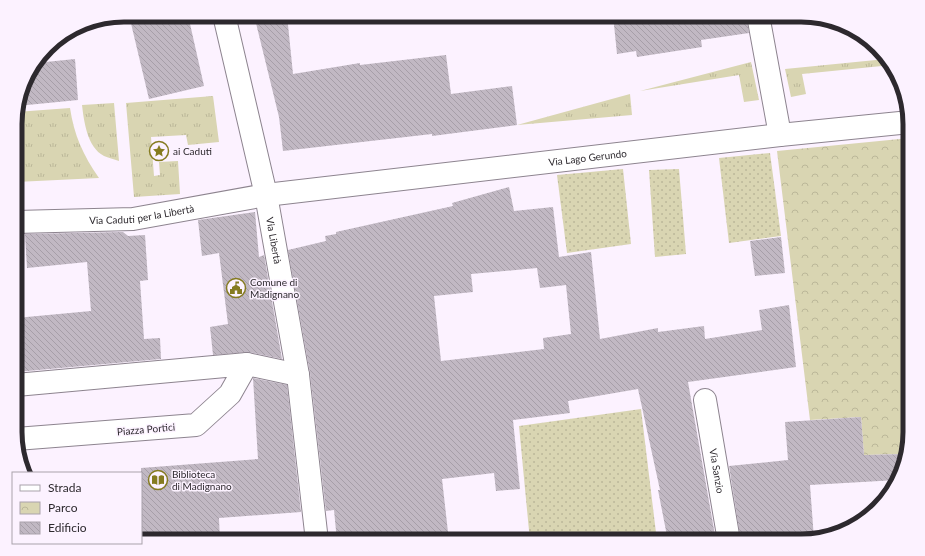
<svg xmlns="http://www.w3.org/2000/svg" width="925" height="556" font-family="Lato,sans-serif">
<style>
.grass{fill:url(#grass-tufts)}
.park{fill:url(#park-crowns)}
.garden{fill:url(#garden-dots)}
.building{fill:url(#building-back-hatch);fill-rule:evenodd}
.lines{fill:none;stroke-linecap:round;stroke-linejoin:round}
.street-casing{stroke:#8d848f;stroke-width:24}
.street{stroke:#fff;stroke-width:22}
.labels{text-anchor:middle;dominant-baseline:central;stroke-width:3;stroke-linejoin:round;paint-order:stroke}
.poi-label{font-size:10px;fill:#2d292e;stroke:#fcf2ff;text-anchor:start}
.street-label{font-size:10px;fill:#2d292e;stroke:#fcf2ff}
.rim{fill:none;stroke:#2d292e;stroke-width:5}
</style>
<defs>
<pattern id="grass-tufts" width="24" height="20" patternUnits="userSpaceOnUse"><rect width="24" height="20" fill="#d9d5b2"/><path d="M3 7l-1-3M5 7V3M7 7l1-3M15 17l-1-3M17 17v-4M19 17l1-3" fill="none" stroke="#bbb799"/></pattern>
<pattern id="park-crowns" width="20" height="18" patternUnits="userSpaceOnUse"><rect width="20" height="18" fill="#d9d5b2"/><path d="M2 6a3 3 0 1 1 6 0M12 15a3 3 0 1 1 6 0" fill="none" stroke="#bbb799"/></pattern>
<pattern id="garden-dots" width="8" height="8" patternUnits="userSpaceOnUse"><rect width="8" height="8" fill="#d9d5b2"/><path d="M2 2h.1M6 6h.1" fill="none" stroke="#bbb799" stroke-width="1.8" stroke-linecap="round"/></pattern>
<pattern id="building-back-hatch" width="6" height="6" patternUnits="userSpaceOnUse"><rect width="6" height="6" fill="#c1b8c3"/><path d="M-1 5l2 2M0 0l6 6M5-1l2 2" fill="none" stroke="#a69ea8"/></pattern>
</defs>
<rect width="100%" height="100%" fill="#fcf2ff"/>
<g class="grass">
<path d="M886,59L892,65L802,74L806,94L791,97L785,69Z"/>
<path d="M751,62L759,100L744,102L739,75L640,91Z"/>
<path d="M630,94L632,115L517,125Z"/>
<path d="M213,96L219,142L188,145L186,135L151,137L154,176L160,175L159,162L178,161L180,194L134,197L126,103Z"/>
<path d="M114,103L119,161C114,159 108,158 104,156C87,147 84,121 82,105Z"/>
<path d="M70,108C74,135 83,155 99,178L16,182V112Z"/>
</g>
<path class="park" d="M910,138V439L905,454L864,455L861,417L810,420L777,151Z"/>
<g class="garden">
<path d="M770,153L781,236L729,243L719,158Z"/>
<path d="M623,169L631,244L567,253L557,175Z"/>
<path d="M679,169L686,254L655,257L649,170Z"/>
<path d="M641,409L657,541H530L519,426Z"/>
</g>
<g class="building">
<path d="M129,15H188L204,86L149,99Z"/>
<path d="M254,15H287L293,74L360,63V65L446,55L451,94L512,86L517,125L432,136V134L283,151L279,117Z"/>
<path d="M613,15H746L749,33L701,40L702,47L637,57L636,51L617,54Z"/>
<path d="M75,59L78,100L17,106L26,76L36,63Z"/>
<path d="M509,187L514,211L553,207L559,257L591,252L600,339L658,328V332L704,326L705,339L762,330L759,310L789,305L796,367L688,382L716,541H668L658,490H660L638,389L568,401L570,413L513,420L520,489L496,491L494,473L442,479L449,541H337L334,510L326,511L310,373L288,250L326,241L325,236L336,234V232L453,206L452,203ZM537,268L540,288L566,285L571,334L543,338L544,349L441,361L434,296L473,292L471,274Z"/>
<path d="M255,212L259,257L264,255L282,359L249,352L213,355L210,327L228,324L219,253L202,256L198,220Z"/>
<path d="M123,232L128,236L145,235L148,280L140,281L144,339L160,338L161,359L16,372V318L91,311L87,262L27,268L25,234Z"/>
<path d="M781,237L785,273L755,276L750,241Z"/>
<path d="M253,378L287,385L301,512L219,518L220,541H141V468L258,459Z"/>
<path d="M861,417L864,455L905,454L897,480L810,485L814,539L808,541H741L729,466L788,460L785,422Z"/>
</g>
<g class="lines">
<defs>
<g id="street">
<path id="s1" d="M224,15L266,195L298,375L317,541"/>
<path d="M758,15L780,135"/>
<path id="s2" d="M16,222L133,219L266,195L780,135L910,122"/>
<path d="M247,364L298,375"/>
<path d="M16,385L247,364L230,394L196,425L16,439"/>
<path id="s3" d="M705,400L729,541"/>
</g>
</defs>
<use href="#street" class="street-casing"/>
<use href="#street" class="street"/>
</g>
<defs>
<symbol id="sight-ring" viewBox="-11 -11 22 22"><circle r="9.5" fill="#fcf2ff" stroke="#857b20" stroke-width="1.5"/><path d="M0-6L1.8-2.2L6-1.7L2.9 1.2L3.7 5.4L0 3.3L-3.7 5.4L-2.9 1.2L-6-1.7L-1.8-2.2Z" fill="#857b20"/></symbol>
<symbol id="civic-ring" viewBox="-11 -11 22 22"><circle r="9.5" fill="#fcf2ff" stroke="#857b20" stroke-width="1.5"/><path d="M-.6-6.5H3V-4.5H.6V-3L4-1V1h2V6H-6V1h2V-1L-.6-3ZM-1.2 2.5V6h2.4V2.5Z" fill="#857b20"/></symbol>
<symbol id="library-ring" viewBox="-11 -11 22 22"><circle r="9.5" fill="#fcf2ff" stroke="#857b20" stroke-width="1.5"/><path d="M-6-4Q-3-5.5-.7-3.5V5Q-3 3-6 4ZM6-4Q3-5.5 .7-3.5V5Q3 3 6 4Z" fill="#857b20"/></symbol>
</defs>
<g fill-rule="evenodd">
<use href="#sight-ring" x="148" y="140" width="22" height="22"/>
<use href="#civic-ring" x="225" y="277" width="22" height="22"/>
<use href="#library-ring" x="147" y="469" width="22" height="22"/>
</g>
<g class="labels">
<g class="poi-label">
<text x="173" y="151">ai Caduti</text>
<text x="250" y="282">Comune di<tspan x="250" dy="12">Madignano</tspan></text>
<text x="172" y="474">Biblioteca<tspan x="172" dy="12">di Madignano</tspan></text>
</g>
<g class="street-label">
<text stroke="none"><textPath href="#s2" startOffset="576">Via Lago Gerundo</textPath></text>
<text stroke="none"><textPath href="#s2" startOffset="126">Via Caduti per la Libertà</textPath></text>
<text stroke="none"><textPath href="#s1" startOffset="231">Via Libertà</textPath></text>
<text transform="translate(146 429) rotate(-5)">Piazza Portici</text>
<text stroke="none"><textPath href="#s3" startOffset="72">Via Sanzio</textPath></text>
</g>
</g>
<path d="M0 0H925V556H0ZM124 22H801A102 102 0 0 1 903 124V432A102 102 0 0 1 801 534H124A102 102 0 0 1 22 432V124A102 102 0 0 1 124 22Z" fill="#fcf2ff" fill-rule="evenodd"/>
<path class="rim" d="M124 22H801A102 102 0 0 1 903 124V432A102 102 0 0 1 801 534H124A102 102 0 0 1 22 432V124A102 102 0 0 1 124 22Z"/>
<rect x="12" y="472" width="130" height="72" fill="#fcf2ff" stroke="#a9a2ab"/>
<rect x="20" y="485" width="20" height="6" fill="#ffffff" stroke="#a9a2ab"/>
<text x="48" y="492" font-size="12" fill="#2d292e">Strada</text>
<rect x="20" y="502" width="20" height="12" fill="url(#park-crowns)" stroke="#a9a2ab"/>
<text x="48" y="512" font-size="12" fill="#2d292e">Parco</text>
<rect x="20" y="522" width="20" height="12" fill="url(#building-back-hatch)" stroke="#a9a2ab"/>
<text x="48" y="532" font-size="12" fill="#2d292e">Edificio</text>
</svg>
